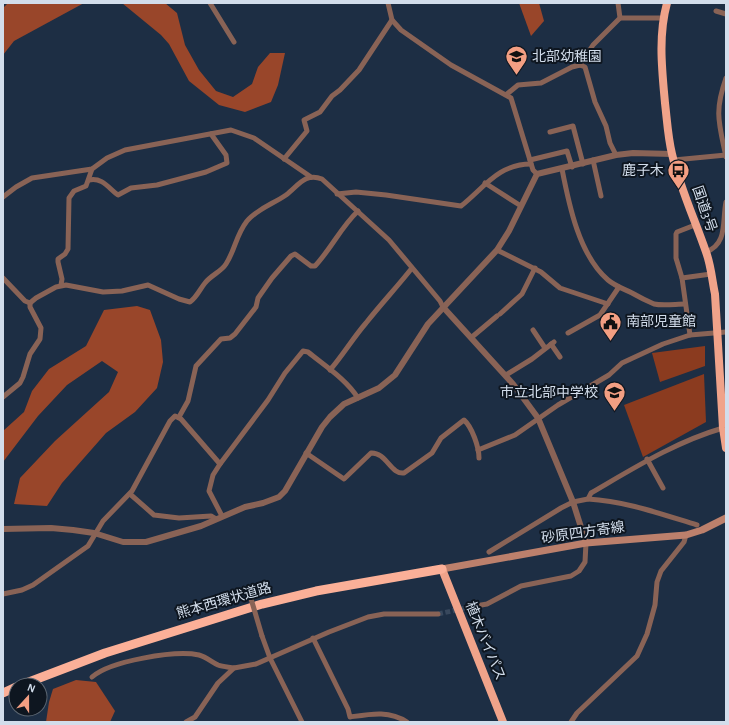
<svg xmlns="http://www.w3.org/2000/svg" width="729" height="725" font-family="'Alegreya Sans','Noto Sans JP',sans-serif">
<style>
.green{fill:#8b3b1f}
.forest{fill:#99462a}
.lines{fill:none;stroke-linecap:round;stroke-linejoin:round}
.minor-tunnel{stroke:#38485d;stroke-width:5;stroke-dasharray:5 2.5;stroke-linecap:butt}
.minor{stroke:#896356;stroke-width:5}
.tertiary{stroke:#896356;stroke-width:6}
.secondary{stroke:#bc806c;stroke-width:7}
.trunk{stroke:#f0a38a;stroke-width:8}
.motorway{stroke:#fbb098;stroke-width:9}
.minor-bridge{stroke:#896356;stroke-width:5}
.labels{text-anchor:middle;dominant-baseline:central;stroke-width:4;stroke-linejoin:round;paint-order:stroke}
.poi-label{font-size:14px;fill:#d2ddeb;stroke:#0e1620;text-anchor:start}
.street-label{font-size:14px;fill:#d2ddeb;stroke:#0e1620}
</style>
<rect width="100%" height="100%" fill="#1d2e44"/>
<g class="green">
<path d="M705,346V366L660,382L652,353Z"/>
<path d="M704,374L706,422L643,457L624,405Z"/>
</g>
<g class="forest">
<path d="M8,3H84L14,41L3,55V8Z"/>
<path d="M122,3H165L177,13L185,45L199,70L216,91L233,97L252,84L258,67L270,53H285L278,85L271,102L245,112L219,105L189,81L169,44L161,35Z"/>
<path d="M519,3H539L544,21L531,36Z"/>
<path d="M137,306L150,310L161,340L163,362L157,388L135,412L106,433L62,483L47,506L14,504L20,478L55,441L109,392L118,372L102,361L67,385L38,416L3,462V431L24,412L32,391L49,369L86,346L104,310Z"/>
<path d="M76,680L96,682L115,711L110,722H46L49,702L53,689Z"/>
</g>
<g class="lines">
<path class="minor-tunnel" d="M438,614L470,607"/>
<g class="minor">
<path d="M210,3L234,42"/>
<path d="M388,3L392,20L401,30L451,65L511,98L533,170L537,174"/>
<path d="M716,11L726,14"/>
<path d="M620,18H664"/>
<path d="M580,65L593,45L620,18L618,3"/>
<path d="M726,78C714,112 719,123 726,157"/>
<path d="M507,94L518,85L541,83L572,67L580,65L585,67L595,102L606,126L610,143L616,155"/>
<path d="M550,132L573,126L583,164"/>
<path d="M284,159L307,131L304,120L320,112L332,96L340,90L359,70L392,20"/>
<path d="M530,160L567,151L572,167"/>
<path d="M593,160L601,196"/>
<path d="M674,160L726,155"/>
<path d="M562,169C569,205 579,255 608,280C615,286 624,289 632,293C639,297 647,301 654,304C663,306 676,304 685,304"/>
<path d="M89,180C103,177 109,189 118,195L131,188L157,185L206,172L227,163L226,155L211,134"/>
<path d="M485,183L521,206"/>
<path d="M337,194L356,192L386,195L461,206C484,188 498,164 531,164"/>
<path d="M3,197L16,187L32,178L92,169L107,158L125,150L231,130L254,138L311,177"/>
<path d="M497,250L541,272L560,288L608,304"/>
<path d="M706,252C728,244 722,221 726,202"/>
<path d="M3,278L25,301L30,303"/>
<path d="M682,278L711,274"/>
<path d="M61,285L62,279L58,262V259L65,254L68,249L69,198L74,191L86,186L92,169"/>
<path d="M30,303L36,298L56,287L66,285L103,292L122,291L148,285L179,299L190,302C197,297 200,289 205,283C211,275 221,272 226,264C235,250 236,235 247,221C257,209 273,204 286,195C298,186 305,172 322,179L389,240L440,301L443,307"/>
<path d="M500,314L522,294L535,268"/>
<path d="M533,330L545,348"/>
<path d="M568,333L600,315L619,287"/>
<path d="M690,335L682,278L676,258V234L677,232L695,225"/>
<path d="M472,337L497,316"/>
<path d="M551,344L560,357"/>
<path d="M330,370C343,355 353,338 366,323C381,304 397,287 412,268"/>
<path d="M506,375L532,359L554,342"/>
<path d="M3,397L20,383L23,377L30,354L40,339L41,328L30,307V303"/>
<path d="M179,417L188,401L196,366L221,339L230,338L235,334L256,307L258,298L272,278L291,256L295,254L311,266H315C331,249 341,227 358,211"/>
<path d="M478,450L515,435L558,405L609,375L622,363L663,344L690,335L726,332"/>
<path d="M306,453L344,479L371,453C386,452 391,475 404,473L432,453L441,438L464,420C472,427 479,447 479,458"/>
<path d="M647,459L663,488"/>
<path d="M220,464L268,400L285,373L303,351L308,352C325,366 346,379 358,398"/>
<path d="M130,494L154,515L179,518L211,516L216,519"/>
<path d="M588,499C625,501 661,514 697,525"/>
<path d="M489,552L561,508L573,502L588,499L591,493C634,468 675,442 723,428"/>
<path d="M3,594L22,590L33,585L88,546L103,521L132,491L170,421L175,416L181,419L220,464L213,475L209,491L222,516"/>
<path d="M470,607L487,604L521,586L571,576L579,571L585,562L586,543"/>
<path d="M262,636L270,658L302,722"/>
<path d="M313,638L348,709L350,717C370,714 389,710 407,722"/>
<path d="M92,677C110,661 175,650 199,655C206,657 212,662 218,665C223,667 229,667 234,668"/>
<path d="M186,722L195,717L218,683L234,668L256,664L329,632L368,617L384,614H438"/>
<path d="M571,722L577,713L637,656L647,634L655,605L657,582L661,571L684,542L686,535"/>
</g>
<g class="tertiary">
<path d="M443,307L513,384L538,418L573,502L586,543"/>
<path d="M3,529L51,528L73,530L94,533L123,542H146L201,526L245,507L263,503L279,497L285,491L322,427L330,417L344,404L379,388L395,375L428,324L497,250L509,231L537,174L616,155L633,153L672,154"/>
</g>
<path class="secondary" d="M442,569L586,543L686,535L702,530L726,518"/>
<g class="trunk">
<path d="M667,3C658,36 662,70 665,103C667,120 668,138 672,154C680,188 695,220 706,252C711,265 712,280 715,294L723,428L726,448"/>
<path d="M442,569L503,722"/>
</g>
<g class="motorway">
<path d="M21,685L105,653L262,604L316,591L442,569"/>
<path d="M3,693L16,687"/>
</g>
<path class="minor-bridge" d="M249,592L262,636"/>
</g>
<defs>
<symbol id="school-pin" viewBox="-11 -11 22 30"><path d="M0 17L-7.5 6A9.5 9.5 0 1 1 7.5 6Z" fill="#f39f83" stroke="#0e1620"/><path d="M0-5L7-2L0 1L-7-2ZM-4 1L0 2.5L4 1V4Q0 6-4 4Z" fill="#111"/></symbol>
<symbol id="bus-pin" viewBox="-11 -11 22 30"><path d="M0 17L-7.5 6A9.5 9.5 0 1 1 7.5 6Z" fill="#f39f83" stroke="#0e1620"/><path d="M-5-6H5V4H4V6H2V4H-2V6H-4V4H-5ZM-3.5-4V0h7V-4ZM-3.5 1.2v1.5H-2V1.2ZM2 1.2v1.5H3.5V1.2Z" fill="#111"/></symbol>
<symbol id="civic-pin" viewBox="-11 -11 22 30"><path d="M0 17L-7.5 6A9.5 9.5 0 1 1 7.5 6Z" fill="#f39f83" stroke="#0e1620"/><path d="M-.6-6.5H3V-4.5H.6V-3L4-1V1h2V6H-6V1h2V-1L-.6-3ZM-1.2 2.5V6h2.4V2.5Z" fill="#111"/></symbol>
</defs>
<g fill-rule="evenodd">
<use href="#school-pin" x="504" y="44" width="25" height="34"/>
<use href="#bus-pin" x="666" y="158" width="25" height="34"/>
<use href="#civic-pin" x="598" y="310" width="25" height="34"/>
<use href="#school-pin" x="602" y="380" width="25" height="34"/>
</g>
<g class="labels">
<g class="poi-label">
<text x="532" y="57">北部幼稚園</text>
<text x="664" y="171" text-anchor="end">鹿子木</text>
<text x="626" y="322">南部児童館</text>
<text x="598" y="393" text-anchor="end">市立北部中学校</text>
</g>
<g class="street-label">
<text transform="translate(704 209) rotate(71)">国道3号</text>
<text transform="translate(583 533) rotate(-8)">砂原四方寄線</text>
<text transform="translate(224 601) rotate(-16)">熊本西環状道路</text>
<text transform="translate(485 641) rotate(68)">植木バイパス</text>
</g>
</g>
<rect width="729" height="725" fill="none" stroke="#d2ddeb" stroke-width="8"/>
<g transform="translate(28 697) rotate(21)"><circle r="19" fill="#0e1620" stroke="#5c6671"/>
<path d="M0-3L7 15L0 10L-7 15Z" fill="#f39f83"/>
<text y="-6" font-size="11" font-weight="bold" text-anchor="middle" fill="#d2ddeb">N</text>
</g>
</svg>
